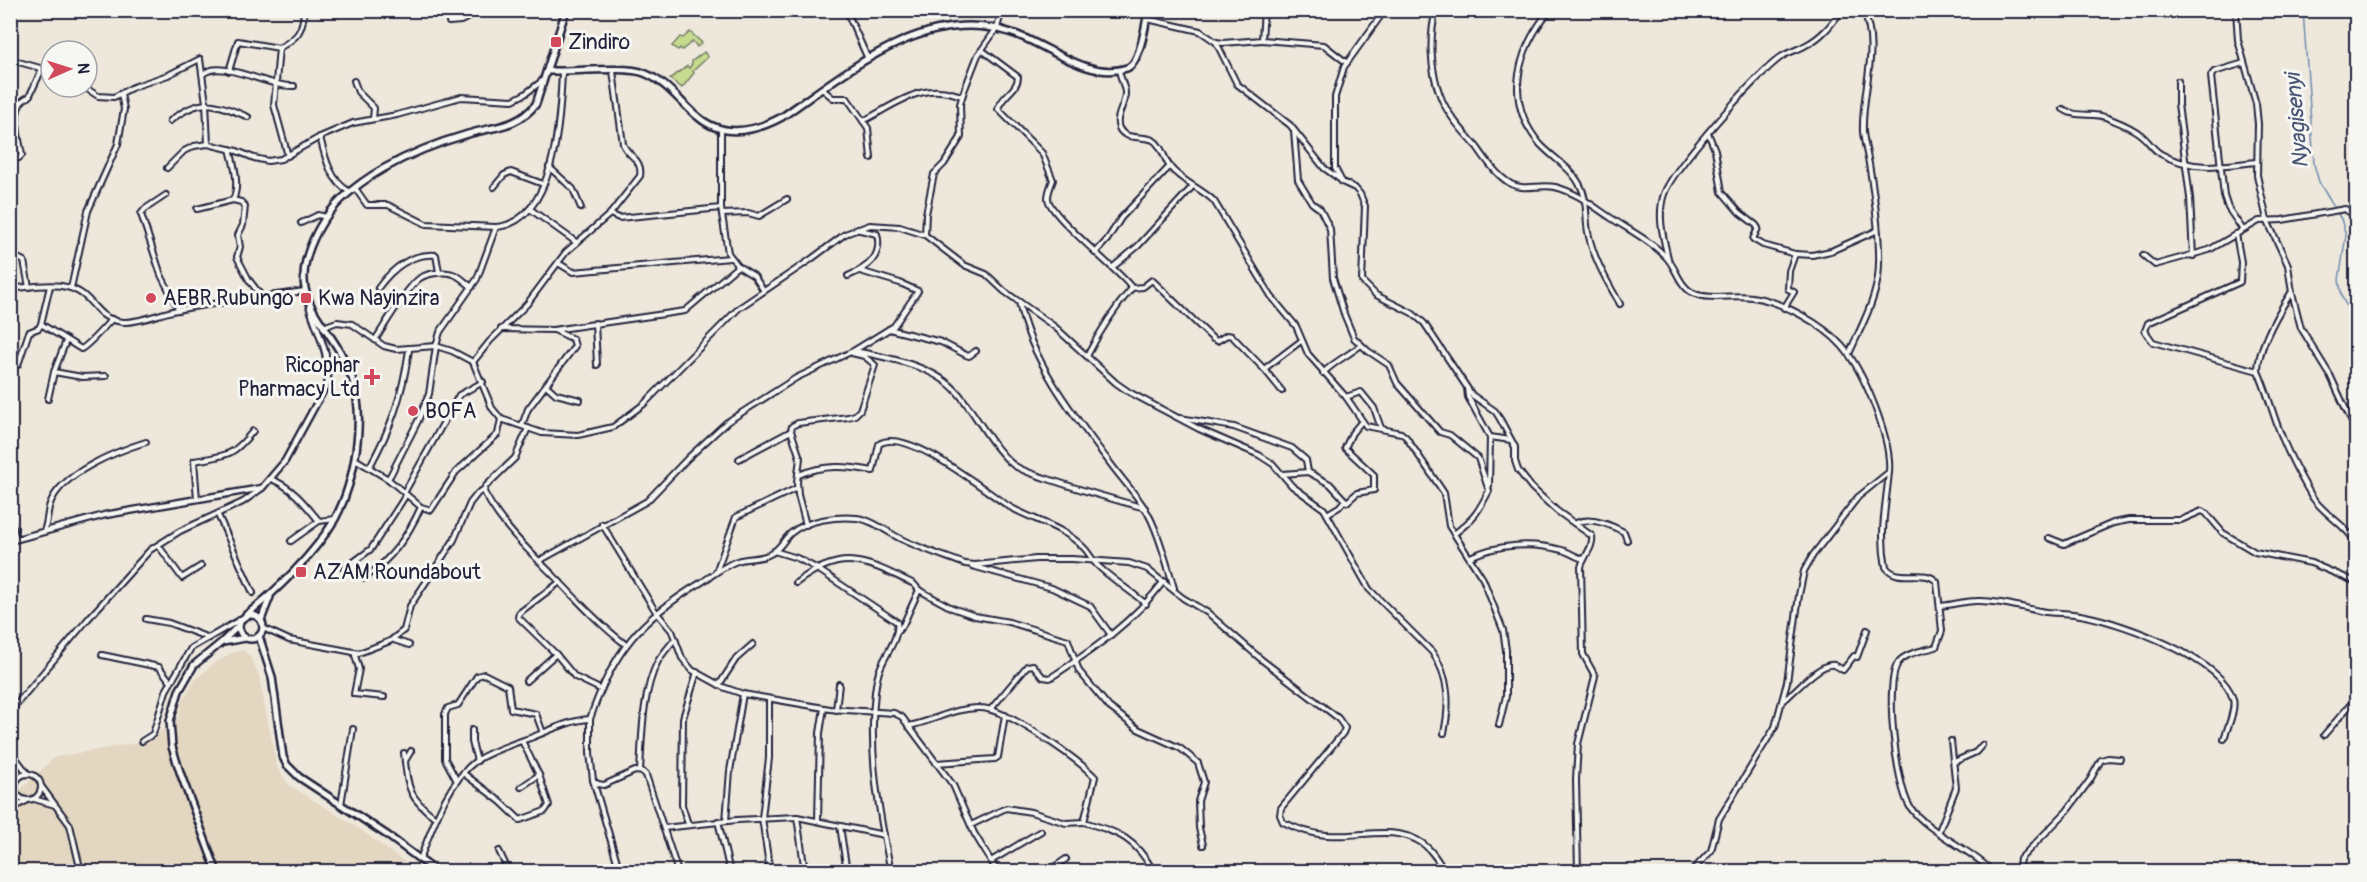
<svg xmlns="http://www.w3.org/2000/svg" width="2367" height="882" font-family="Pangolin,sans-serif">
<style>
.built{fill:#e4d7c1}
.green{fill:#c6db90;stroke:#747e66;stroke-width:1.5}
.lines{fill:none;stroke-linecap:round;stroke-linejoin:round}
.stream{stroke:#6f8aaf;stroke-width:1.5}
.minor-casing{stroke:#22223b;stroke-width:8}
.tertiary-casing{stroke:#22223b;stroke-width:9}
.secondary-casing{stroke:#22223b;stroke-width:10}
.minor{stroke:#f6f6f2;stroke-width:4}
.tertiary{stroke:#f6f6f2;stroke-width:4.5}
.secondary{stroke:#f6f6f2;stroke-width:5}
.poi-dot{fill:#d1495b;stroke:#f6f6f2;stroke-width:2}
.labels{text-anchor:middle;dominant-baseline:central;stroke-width:6;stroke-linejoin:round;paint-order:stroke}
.poi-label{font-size:21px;fill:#22223b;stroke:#f6f6f2;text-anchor:start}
.water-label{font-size:22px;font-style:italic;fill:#495675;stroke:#f6f6f2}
</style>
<rect width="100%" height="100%" fill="#eee8dc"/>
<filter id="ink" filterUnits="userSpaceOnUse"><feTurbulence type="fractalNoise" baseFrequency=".0167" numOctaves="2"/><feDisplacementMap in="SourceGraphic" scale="12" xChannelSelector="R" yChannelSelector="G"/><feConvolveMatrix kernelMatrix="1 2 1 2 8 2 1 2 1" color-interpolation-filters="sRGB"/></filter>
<g filter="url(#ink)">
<path class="built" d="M243,650L250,656L259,676L277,767L289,785L357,827L417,871L11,872V799L55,757L147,741L178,719L183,700L195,680L212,665L231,653Z"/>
<g class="green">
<path d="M690,32L702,43L697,47L693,41L682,50L680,48L678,50L672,46L680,37L683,38Z"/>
<path d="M704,52L708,57L693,71L694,73L682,88L670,79L687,66L689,68L692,64V61Z"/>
</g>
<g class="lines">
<path class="stream" d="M2303,10L2314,164L2319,182L2341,219L2346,235L2339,280L2342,297L2356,325"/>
<defs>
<g id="minor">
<path d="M846,10L868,59"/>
<path d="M1385,10L1344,67L1335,97V168L1342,182L1355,188L1360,194L1365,206L1362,281L1376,295L1412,313L1424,323L1472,395L1495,411L1500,419L1515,447V461L1518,470L1532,488L1557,511L1592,536C1594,547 1584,556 1581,567L1583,654L1595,676L1578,744L1576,779L1578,872"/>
<path d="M1436,10C1429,37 1430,69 1440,95C1447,115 1464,132 1477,147C1486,160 1497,176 1511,184C1524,191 1540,184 1555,187C1576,192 1593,206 1611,218C1629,230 1651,241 1666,257C1676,267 1679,286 1693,293C1711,301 1734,294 1752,297C1781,301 1823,324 1842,346C1864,371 1892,440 1889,472C1886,506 1879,532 1886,567C1898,584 1925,567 1937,582L1942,631L1936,647C1925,650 1904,653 1898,663C1884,683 1896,786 1910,807C1927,832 1971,849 1993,872"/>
<path d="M1550,10C1517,50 1503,101 1540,144C1554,159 1572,168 1581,187C1588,201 1585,217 1588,232C1593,258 1607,281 1620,304"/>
<path d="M2236,10L2238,40L2256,104L2258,124L2257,175L2267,220L2288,265L2292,293L2301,328L2330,375L2356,431"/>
<path d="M1147,19L1200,31L1216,42L1223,43L1262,40L1264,10"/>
<path d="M449,22L461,21L482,10"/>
<path d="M1262,40L1324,45L1347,63"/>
<path d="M1216,42L1237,84L1290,125L1324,168L1342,181"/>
<path d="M279,48C297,38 303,32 304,10"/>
<path d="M982,50L1018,77C1018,90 1001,96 998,109L1042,153L1053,180C1051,185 1048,192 1048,198C1048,215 1119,270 1132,288"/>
<path d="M10,65L15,61L51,71"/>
<path d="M1119,70C1120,77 1124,85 1125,92C1126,104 1114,117 1119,128C1125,141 1142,135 1153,140C1162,145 1164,159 1170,167C1182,182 1201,188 1214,201L1271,296L1296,326L1308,354L1346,397L1366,426L1401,433L1406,437L1444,493L1449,526L1483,579L1503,630L1506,650V696L1499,725"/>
<path d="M229,71L238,41L279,48L274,105L288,156"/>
<path d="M203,74C222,58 269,88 294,86"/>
<path d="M354,81L358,92L374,108L373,119"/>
<path d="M2178,81V104L2190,198L2193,256"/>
<path d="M84,87L98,96L114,97L133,87L168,75L200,59L206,103L208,144"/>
<path d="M822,89L833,98H847L868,128L871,158"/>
<path d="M2063,109C2077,119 2093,111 2108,118C2118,122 2132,127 2141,135C2148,140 2152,149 2161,154C2191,171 2223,166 2256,162"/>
<path d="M170,121C200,97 214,102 248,117"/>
<path d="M863,121C885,110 913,89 939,91C947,91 955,94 962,96"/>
<path d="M721,129V208L728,253L738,266L754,276L764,291"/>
<path d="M1294,131L1298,180L1312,203L1320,209L1330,229L1333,278L1344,314L1354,338L1368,351L1389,365L1397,383L1440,432L1450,435L1478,458L1489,491C1478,512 1474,519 1454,534"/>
<path d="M1708,133L1715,150L1722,192L1739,212L1756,225L1758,228L1753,239L1763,245L1795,254L1789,271L1788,289L1794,292L1784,308"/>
<path d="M320,137C325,157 330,181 350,192"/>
<path d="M10,160L19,158L22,155C19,139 9,103 29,97L42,69"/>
<path d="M549,167L573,189L581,208"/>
<path d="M167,168L184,151L194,146L208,144L237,151L254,158L268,161L281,159L320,137L353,123L397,115L461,97L513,100L525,94L542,81"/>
<path d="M494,187L504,175L511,172L543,184"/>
<path d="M355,188L367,205H388L426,224L496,227C556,222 560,116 562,72"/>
<path d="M166,195L145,209L141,214L161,275L179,310"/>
<path d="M233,200L241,202L245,206L243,225L238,235L240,247L237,257L249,280L262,297"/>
<path d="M197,209L233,200C240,185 234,165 230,149"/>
<path d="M530,209L576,242"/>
<path d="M610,214L619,218L721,208"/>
<path d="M722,214L748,213L759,216L787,199"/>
<path d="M301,223L318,215L326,217"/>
<path d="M2243,230L2228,208L2224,196L2211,76L2214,72L2244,63"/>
<path d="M2236,234L2241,262L2240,282L2148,323L2145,331L2153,342L2258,371"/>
<path d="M925,235L926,214L934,174L944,164L961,137L960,104L964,91L978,55L997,28L1002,10"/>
<path d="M1095,253L1107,240L1121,218L1170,166"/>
<path d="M10,254L24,261L29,287"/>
<path d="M1795,254L1812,255L1831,251L1876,231"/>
<path d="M2143,255L2155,265L2209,250L2259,221L2282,220L2345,209L2352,214L2356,222"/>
<path d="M1668,258C1663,237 1657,215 1664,194C1673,168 1757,74 1781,57C1788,52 1798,50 1806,45C1822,37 1831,25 1842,10"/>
<path d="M558,263L573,272L730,258"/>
<path d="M1113,267L1138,246L1193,186"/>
<path d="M848,276C867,268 883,257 877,234L856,229"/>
<path d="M71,288L88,211L118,144L124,109L121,94"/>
<path d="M378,288C392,269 410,253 436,255L439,272"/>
<path d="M10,289C31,287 60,280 79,292C96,302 96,319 123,322C140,323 160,313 177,310C219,302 262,297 305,291"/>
<path d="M2291,293C2278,313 2258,347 2258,371C2267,391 2272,412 2280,432C2288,454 2300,476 2311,495C2322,514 2345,523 2356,543"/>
<path d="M1019,302C1030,360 1075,417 1110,463C1121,478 1134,492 1144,507C1157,526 1167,565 1174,588"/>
<path d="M595,323L597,365"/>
<path d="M41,324L81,349C88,346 105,326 112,319"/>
<path d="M323,327L337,322L352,324L384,346L396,349L436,346L452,351L473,362L492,408L501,419L542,433L578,435L613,427L644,404L739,308L810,260L845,234L870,225L900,227L925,235L964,265L986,274L1004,291L1055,327L1116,383L1129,392L1199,429L1259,455L1273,464L1292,486L1324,509L1369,589L1432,652C1450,677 1450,705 1444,733"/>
<path d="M501,329L553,330L685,311L738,266"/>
<path d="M889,329L941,342L966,355L969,356L976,351"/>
<path d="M375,340C385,325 406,288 420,278C428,273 444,271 453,274C460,276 466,283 472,287"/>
<path d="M855,351C890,358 936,366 959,394C977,416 990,444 1011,463C1020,471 1034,474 1045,478C1078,489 1111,499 1145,508"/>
<path d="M1849,354C1860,329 1874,304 1878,277C1882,249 1874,193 1869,164C1867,153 1864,142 1863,132C1861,91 1881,49 1863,10"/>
<path d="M1087,356C1100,331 1114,309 1132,288L1143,287L1152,280L1213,339L1217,341L1227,335L1232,336L1264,369L1282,391"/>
<path d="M473,362L490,341L527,304L566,252L610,214L640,176C643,159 628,157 623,144L613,71"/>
<path d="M18,365L29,332L39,328L41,324L50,286"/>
<path d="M1264,369L1301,341"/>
<path d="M54,372L82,377L106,376"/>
<path d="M1323,373C1335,361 1349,355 1361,345"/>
<path d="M546,385L556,394L580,400"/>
<path d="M1467,388L1468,397L1490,437L1489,486"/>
<path d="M1346,397L1361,392L1374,408L1381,428"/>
<path d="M48,399L54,372L66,341"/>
<path d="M1180,418L1234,427L1292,448L1306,460L1308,472"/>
<path d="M522,425L528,409L575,346L573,339L554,330"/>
<path d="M528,428L515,458L485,487L484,492C501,525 529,551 555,577C578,601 599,624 625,644"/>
<path d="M1490,437L1511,440"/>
<path d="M355,459L388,479L391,474L418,421L429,394L436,346L440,332L477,279L496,227"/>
<path d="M739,459L791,431"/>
<path d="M369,468C392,426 402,397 409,350"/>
<path d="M1283,474L1308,472L1330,484L1345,500L1339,507L1327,514"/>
<path d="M799,475C824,464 847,466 873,471L879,444C907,426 986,492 1010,507C1033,520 1063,527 1082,546C1088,551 1091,558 1096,564C1111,579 1130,590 1146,604"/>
<path d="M271,479C292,487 305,504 319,521L335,519"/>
<path d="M388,479L421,507L431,510L456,472L498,434L501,419"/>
<path d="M404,493L459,395L483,382"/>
<path d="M197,499L194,461C227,455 231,458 253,431"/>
<path d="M1345,500L1347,502L1357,493L1374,490V475L1345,448L1352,433L1362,421"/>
<path d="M218,515L253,593"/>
<path d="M10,518L16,538"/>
<path d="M1576,523C1590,516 1611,525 1624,532L1627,540"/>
<path d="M602,524L656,612L672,631L682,658L692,670L723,687L743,694L830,709L894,713L902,717L953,785L974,833L991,861L1041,831"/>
<path d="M806,525L798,495L797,482L800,458L791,431L792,426L798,423L848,417L855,415L860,410L875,365L864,356L852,353"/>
<path d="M44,531C48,521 47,512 50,504C61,473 117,451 146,442"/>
<path d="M2049,538L2064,544L2113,523L2129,520H2181L2202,511L2206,513L2223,533L2255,552L2311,563L2356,582"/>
<path d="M291,541L319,521"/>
<path d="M158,545L182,578L201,566"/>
<path d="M774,551L797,558L816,568L897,622C900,637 885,655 880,669C877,676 876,684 875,692C868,752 879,813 891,872"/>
<path d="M1470,557C1498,544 1532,542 1562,550C1569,552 1576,557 1583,559"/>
<path d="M539,561L647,501L688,458L727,422L796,378L855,350L894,326L918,291L900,283L860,271"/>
<path d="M972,566L1052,588L1090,606L1111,635"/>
<path d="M344,569L371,549L406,495"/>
<path d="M716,572L736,517L797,488"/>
<path d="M365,578C392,558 407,538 421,507"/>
<path d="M560,582L519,613L518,617L556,654L575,677L600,689"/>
<path d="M796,583C843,547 866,561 914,584L919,590L903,625L898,631"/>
<path d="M919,590L952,608L975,616L1009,622L1068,640L1079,671L1109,707L1138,729L1180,748L1198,763L1204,782L1198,801L1199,828L1203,845"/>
<path d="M1940,606C1952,605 1964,601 1976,601C1997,600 2019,607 2040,611C2055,614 2070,612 2085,616C2123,623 2222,659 2233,699C2236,711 2227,728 2224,739"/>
<path d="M146,619L169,623L209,638"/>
<path d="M263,628L289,640L359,653L390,641L404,630L410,606L454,540L470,503L478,493L483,490"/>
<path d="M394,640L409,645"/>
<path d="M354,652L359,669L354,694L384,697"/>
<path d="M102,655L159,667L171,682"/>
<path d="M526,681L556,654"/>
<path d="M719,685L736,659L753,644"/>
<path d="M769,699V758L762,818L770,872"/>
<path d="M1783,701C1794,693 1820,662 1834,665C1837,666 1840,668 1843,670L1854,656L1857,657L1867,630"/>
<path d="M991,709L1027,666L1033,665L1043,677L1050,678C1093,650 1133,622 1164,581"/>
<path d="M836,710L839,684"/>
<path d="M10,712L88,619L150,550L180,531L243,502L261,489"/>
<path d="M590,719V753L593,780L620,872"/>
<path d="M908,726C932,722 955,707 980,708C1006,708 1076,758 1095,777L1084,822C1120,833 1135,838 1154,872"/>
<path d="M472,730V742L477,761"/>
<path d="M2324,735L2356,698"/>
<path d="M142,741L153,734L166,691L191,648L243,618"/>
<path d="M10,746L14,757L17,780"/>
<path d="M404,753C408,787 407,797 436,818"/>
<path d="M15,757L28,774"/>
<path d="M405,761L411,751"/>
<path d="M1954,762L1976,752L1982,745"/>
<path d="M936,763L995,759L998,757L1005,715"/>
<path d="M640,771C642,737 642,692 658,661C663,653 669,646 675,639"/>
<path d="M463,773L501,802L520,820L545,811L549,805L539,775L522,741"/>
<circle cx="28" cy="787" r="13"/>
<path d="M593,780L598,784L604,785L635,771L643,772L646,775L678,872"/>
<path d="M457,781L445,759V714L448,708L458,705L477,676L484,674L508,686L511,709L536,714L543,733"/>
<path d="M41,786L70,825L81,872"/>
<path d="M521,787L539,775"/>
<path d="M34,799L55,805"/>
<path d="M341,805L353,729"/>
<path d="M10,806L15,789"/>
<path d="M10,810L28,800"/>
<path d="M797,817L805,872"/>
<path d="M818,820L820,733L824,708"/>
<path d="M718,821L730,872"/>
<path d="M726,821L730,771L743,694"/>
<path d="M688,824L682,805L683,718L697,672"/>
<path d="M971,825L1006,808L1031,812L1066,823L1084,822"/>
<path d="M840,826L847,872"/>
<path d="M664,828L737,820L797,817L884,835"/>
<path d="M1939,831L1956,788L1951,741"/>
<path d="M499,851L509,872"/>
<path d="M420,859C433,826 447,782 477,760C493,750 515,743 533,737C550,730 571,720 590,719C613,651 640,619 702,582C713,575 725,565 737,561C747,558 759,559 768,555C779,551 783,540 791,533C806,520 837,516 857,518C873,520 887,532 901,539C922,549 944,556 965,564L975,565L1036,559H1072L1129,563L1147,569L1183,598L1208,613L1262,660L1338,718L1345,728L1343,733L1281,808L1280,815L1283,822C1297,829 1312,834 1327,835C1358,838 1394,824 1422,843C1432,850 1439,862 1445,872"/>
<path d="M991,861L998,872"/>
<path d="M1047,872L1066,859"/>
<path d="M1691,872L1711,851L1719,819L1775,727L1787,682L1799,595L1804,571L1813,555L1858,497L1889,472"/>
<path d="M2018,872L2020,859L2067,811L2090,780L2101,760L2108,758L2120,759"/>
</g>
<path id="tertiary" d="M10,541L105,515L262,488L285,461L327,384C332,360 318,332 310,308"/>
<g id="secondary">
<path d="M547,71C570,72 627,66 644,73C667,82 679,101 697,116C723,139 754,132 782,117C848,71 926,4 1012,33C1047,44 1088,81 1127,68C1140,64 1146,23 1148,10"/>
<circle cx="251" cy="627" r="12"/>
<path d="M246,615C277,591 315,553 335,519C355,482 366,417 352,378C331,317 279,303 318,230C345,179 416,149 468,134C495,126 517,128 536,104L566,10"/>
<path d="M261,620L270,597"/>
<path d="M259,636L272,677L283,757L287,765L299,777L387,835L437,872"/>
<path d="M223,642L245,638"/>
<path d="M217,872L181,775L172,747L170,721L179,691L194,665L222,642L239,625"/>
</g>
</defs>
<use href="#minor" class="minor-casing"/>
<use href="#tertiary" class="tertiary-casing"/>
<use href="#secondary" class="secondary-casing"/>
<use href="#minor" class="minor"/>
<use href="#tertiary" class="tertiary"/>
<use href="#secondary" class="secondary"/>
</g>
</g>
<g class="poi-dot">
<rect x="550" y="36" width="12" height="12" rx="3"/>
<circle cx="151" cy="298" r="6"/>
<rect x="300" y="292" width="12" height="12" rx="3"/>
<path d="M369 368h6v6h6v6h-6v6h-6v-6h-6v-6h6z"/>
<circle cx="413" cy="411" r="6"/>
<rect x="295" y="566" width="12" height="12" rx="3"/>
</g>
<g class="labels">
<g class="poi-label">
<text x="568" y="42">Zindiro</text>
<text x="163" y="298">AEBR Rubungo</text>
<text x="318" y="298">Kwa Nayinzira</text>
<text x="360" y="365" text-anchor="end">Ricophar<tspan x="360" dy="24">Pharmacy Ltd</tspan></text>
<text x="425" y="411">BOFA</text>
<text x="313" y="572">AZAM Roundabout</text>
</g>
<g class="water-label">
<text transform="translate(2297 121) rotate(-95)">Nyagisenyi</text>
</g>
</g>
<rect width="2367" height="882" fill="none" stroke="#f6f6f2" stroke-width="36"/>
<rect x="18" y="18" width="2331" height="846" fill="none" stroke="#22223b" stroke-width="2" filter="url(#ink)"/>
<g transform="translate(69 69) rotate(87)"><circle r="28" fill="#f6f6f2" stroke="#a1a1a9" stroke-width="1.5"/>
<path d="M0-4.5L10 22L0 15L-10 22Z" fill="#d1495b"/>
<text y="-9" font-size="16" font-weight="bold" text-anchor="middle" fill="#22223b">N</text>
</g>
</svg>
